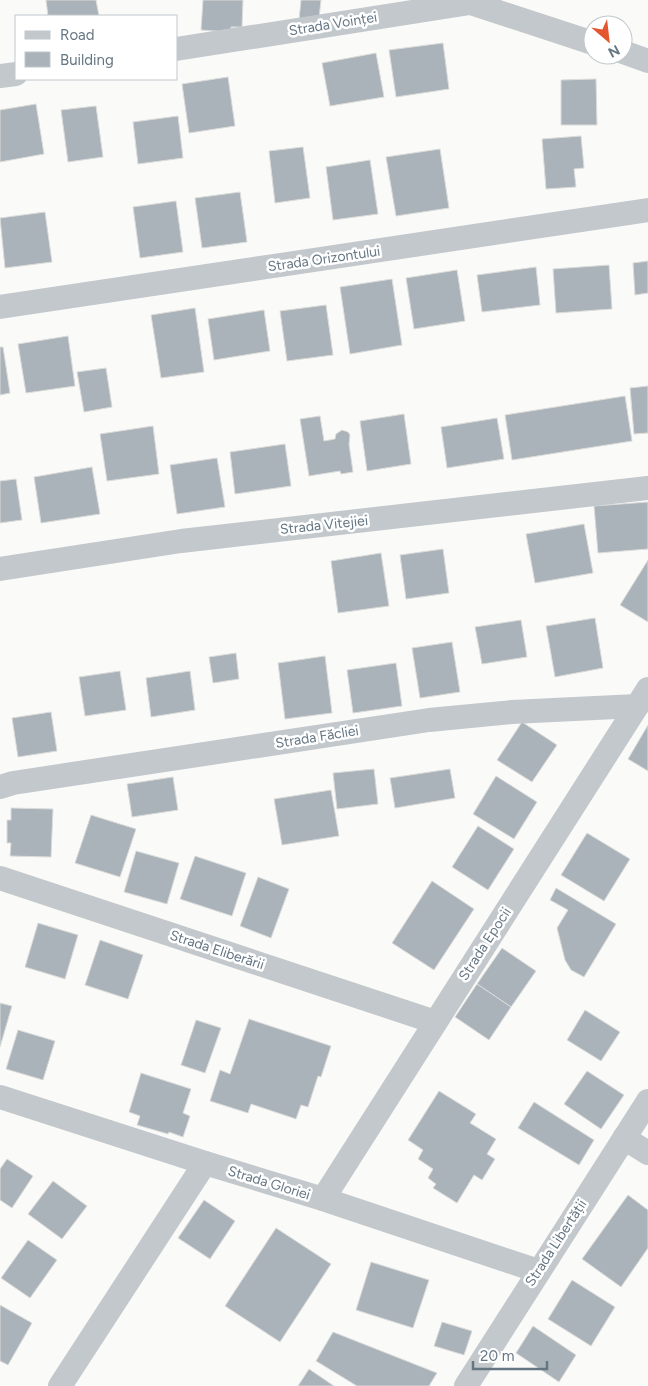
<svg xmlns="http://www.w3.org/2000/svg" width="648" height="1386" font-family="Figtree,sans-serif">
<style>
.building{fill:#aab3b9;stroke:#dcdcda}
.lines{fill:none;stroke-linecap:round;stroke-linejoin:round}
.street{stroke:#c3c8cc;stroke-width:24}
.labels{text-anchor:middle;dominant-baseline:central;stroke-width:5;stroke-linejoin:round;paint-order:stroke}
.street-label{font-size:14px;fill:#657683;stroke:#fff}
</style>
<rect width="100%" height="100%" fill="#fafaf8"/>
<g class="building">
<path d="M46,0H96L99,16H48Z"/>
<path d="M203,0H243L242,27H231V32L201,30Z"/>
<path d="M301,0H321L319,18L299,20Z"/>
<path d="M443,43L449,89L396,97L389,50Z"/>
<path d="M376,53L384,97L330,106L322,63Z"/>
<path d="M228,77L235,126L189,133L182,84Z"/>
<path d="M596,79L597,125H561V80Z"/>
<path d="M36,104L44,154L0,162V110Z"/>
<path d="M96,106L103,157L68,162L61,110Z"/>
<path d="M178,116L183,158L138,164L133,122Z"/>
<path d="M581,136L584,168L574,169L576,187L546,189L542,139Z"/>
<path d="M303,147L310,198L275,203L269,151Z"/>
<path d="M440,149L449,208L396,216L386,157Z"/>
<path d="M370,160L378,214L333,220L326,167Z"/>
<path d="M240,192L247,242L202,248L195,198Z"/>
<path d="M176,201L183,252L140,258L133,207Z"/>
<path d="M45,212L52,262L5,268L0,218Z"/>
<path d="M648,261V293L635,295L633,263Z"/>
<path d="M609,265L612,309L556,313L553,269Z"/>
<path d="M536,267L540,305L482,312L477,275Z"/>
<path d="M457,270L465,321L414,329L406,278Z"/>
<path d="M392,279L402,345L350,354L340,287Z"/>
<path d="M326,305L333,355L287,361L280,311Z"/>
<path d="M195,308L204,372L161,378L151,315Z"/>
<path d="M264,310L270,351L214,360L208,319Z"/>
<path d="M68,336L75,386L26,393L18,344Z"/>
<path d="M0,347H3L10,393L0,395Z"/>
<path d="M106,368L112,407L84,412L77,372Z"/>
<path d="M648,386V433L634,434L630,388Z"/>
<path d="M625,396L632,441L512,460L505,415Z"/>
<path d="M404,414L411,464L367,471L360,421Z"/>
<path d="M320,416L324,441L335,439L336,434L342,430L348,432L350,435L349,444L353,472L341,474L340,471L309,476L300,419Z"/>
<path d="M497,418L504,459L447,468L441,427Z"/>
<path d="M153,426L159,474L107,481L100,434Z"/>
<path d="M285,444L291,486L235,494L230,452Z"/>
<path d="M217,458L225,507L177,514L170,465Z"/>
<path d="M92,467L100,514L41,523L34,477Z"/>
<path d="M16,479L22,520L0,523V481Z"/>
<path d="M648,502V549L598,553L594,506Z"/>
<path d="M584,524L593,573L535,583L526,534Z"/>
<path d="M443,549L449,593L406,599L400,555Z"/>
<path d="M381,553L389,606L338,613L331,561Z"/>
<path d="M648,560V622L620,605Z"/>
<path d="M595,618L603,668L555,677L546,626Z"/>
<path d="M521,620L527,657L482,664L475,627Z"/>
<path d="M452,642L460,692L420,698L412,648Z"/>
<path d="M236,653L239,679L213,683L209,657Z"/>
<path d="M325,656L332,713L285,719L278,663Z"/>
<path d="M396,663L402,706L353,713L347,670Z"/>
<path d="M120,671L126,710L85,716L79,677Z"/>
<path d="M190,671L195,710L151,717L146,678Z"/>
<path d="M51,712L57,751L18,757L12,718Z"/>
<path d="M522,722L557,745L532,782L497,760Z"/>
<path d="M648,725V771L628,759Z"/>
<path d="M374,769L378,804L337,809L333,773Z"/>
<path d="M450,769L455,798L395,808L390,778Z"/>
<path d="M496,776L537,802L514,839L473,814Z"/>
<path d="M173,777L178,810L132,817L127,784Z"/>
<path d="M331,790L339,836L282,845L274,799Z"/>
<path d="M11,808L53,809L51,857L10,856L11,843H7V820H11Z"/>
<path d="M91,815L136,829L120,877L75,863Z"/>
<path d="M478,826L514,849L488,890L452,867Z"/>
<path d="M587,833L630,859L604,901L561,875Z"/>
<path d="M136,851L179,863L167,904L124,892Z"/>
<path d="M195,856L246,873L232,916L180,899Z"/>
<path d="M258,877L289,889L271,938L240,926Z"/>
<path d="M432,881L474,909L434,970L392,943Z"/>
<path d="M556,888L616,924L584,977L571,970L565,960L557,928L568,910L550,900Z"/>
<path d="M38,923L78,935L65,979L25,967Z"/>
<path d="M100,940L143,955L128,999L85,985Z"/>
<path d="M502,948L536,971L511,1007L477,984Z"/>
<path d="M477,984L511,1007L489,1040L455,1017Z"/>
<path d="M0,1003L12,1006L0,1047Z"/>
<path d="M585,1010L620,1032L601,1061L567,1040Z"/>
<path d="M249,1019L331,1046L321,1077L318,1076L308,1107L301,1105L296,1119L251,1104L248,1113L210,1101L220,1070L230,1074Z"/>
<path d="M196,1020L221,1028L205,1073L181,1065Z"/>
<path d="M18,1030L55,1041L43,1080L6,1069Z"/>
<path d="M587,1071L624,1095L601,1129L564,1104Z"/>
<path d="M141,1073L191,1089L183,1113L190,1116L183,1137L169,1132L168,1134L137,1125L140,1116L129,1112Z"/>
<path d="M439,1091L476,1114L470,1123L496,1139L487,1154L495,1159L482,1180L474,1175L457,1203L433,1188L436,1184L428,1178L433,1169L418,1159L423,1150L408,1140Z"/>
<path d="M534,1102L594,1140L579,1165L518,1128Z"/>
<path d="M7,1159L33,1176L12,1208L0,1200V1169Z"/>
<path d="M53,1181L87,1206L62,1239L28,1214Z"/>
<path d="M628,1195L648,1210V1248L621,1287L582,1259Z"/>
<path d="M204,1200L235,1221L210,1259L178,1238Z"/>
<path d="M276,1228L331,1264L280,1342L225,1306Z"/>
<path d="M28,1240L57,1260L30,1298L1,1278Z"/>
<path d="M371,1262L429,1280L413,1328L356,1310Z"/>
<path d="M572,1280L615,1307L591,1346L548,1319Z"/>
<path d="M0,1305L32,1323L8,1365L0,1361Z"/>
<path d="M442,1322L472,1331L464,1355L434,1346Z"/>
<path d="M533,1326L576,1355L559,1382L516,1353Z"/>
<path d="M333,1332L437,1373L429,1386H357L316,1361Z"/>
<path d="M309,1369L334,1386H298Z"/>
</g>
<g class="lines">
<g class="street">
<path d="M471,3L593,43"/>
<path d="M176,49L489,0"/>
<path d="M623,52L648,61"/>
<path d="M0,76L16,74"/>
<path d="M0,307L648,210"/>
<path d="M0,569L181,541L648,488"/>
<path d="M0,787L13,783L429,720L512,712L637,706"/>
<path d="M0,878L435,1022"/>
<path d="M0,1097L205,1163L323,1199L538,1271"/>
<path d="M624,1138L648,1153"/>
<path d="M323,1199L648,689"/>
<path d="M60,1386L205,1163"/>
<path d="M466,1386L648,1101"/>
</g>
</g>
<g class="labels">
<g class="street-label">
<text transform="translate(333 24) rotate(-9)">Strada Voinței</text>
<text transform="translate(324 259) rotate(-8)">Strada Orizontului</text>
<text transform="translate(324 525) rotate(-6)">Strada Vitejiei</text>
<text transform="translate(317 737) rotate(-9)">Strada Făcliei</text>
<text transform="translate(485 944) rotate(-57)">Strada Epocii</text>
<text transform="translate(217 950) rotate(18)">Strada Eliberării</text>
<text transform="translate(269 1183) rotate(17)">Strada Gloriei</text>
<text transform="translate(556 1243) rotate(-57)">Strada Libertății</text>
</g>
</g>
<rect x="15" y="15" width="162" height="65" fill="#ffffff" stroke="#c1c8cd"/>
<rect x="25" y="31" width="25" height="8" fill="#c3c8cc" stroke="#c1c8cd"/>
<text x="60" y="40" font-size="15" fill="#657683">Road</text>
<rect x="25" y="52" width="25" height="15" fill="#aab3b9" stroke="#c1c8cd"/>
<text x="60" y="65" font-size="15" fill="#657683">Building</text>
<g transform="translate(608 40) rotate(152)"><circle r="24" fill="#ffffff" stroke="#c1c8cd"/>
<path d="M0-4L9 19L0 12L-9 19Z" fill="#e4572e"/>
<text y="-8" font-size="14" font-weight="bold" text-anchor="middle" fill="#657683">N</text>
</g>
<path d="M473 1361v8h74v-8" fill="none" stroke="#657683" stroke-width="2.5"/>
<text x="480" y="1361" font-size="15" fill="#657683" stroke="#ffffff" stroke-width="4" paint-order="stroke">20 m</text>
</svg>
